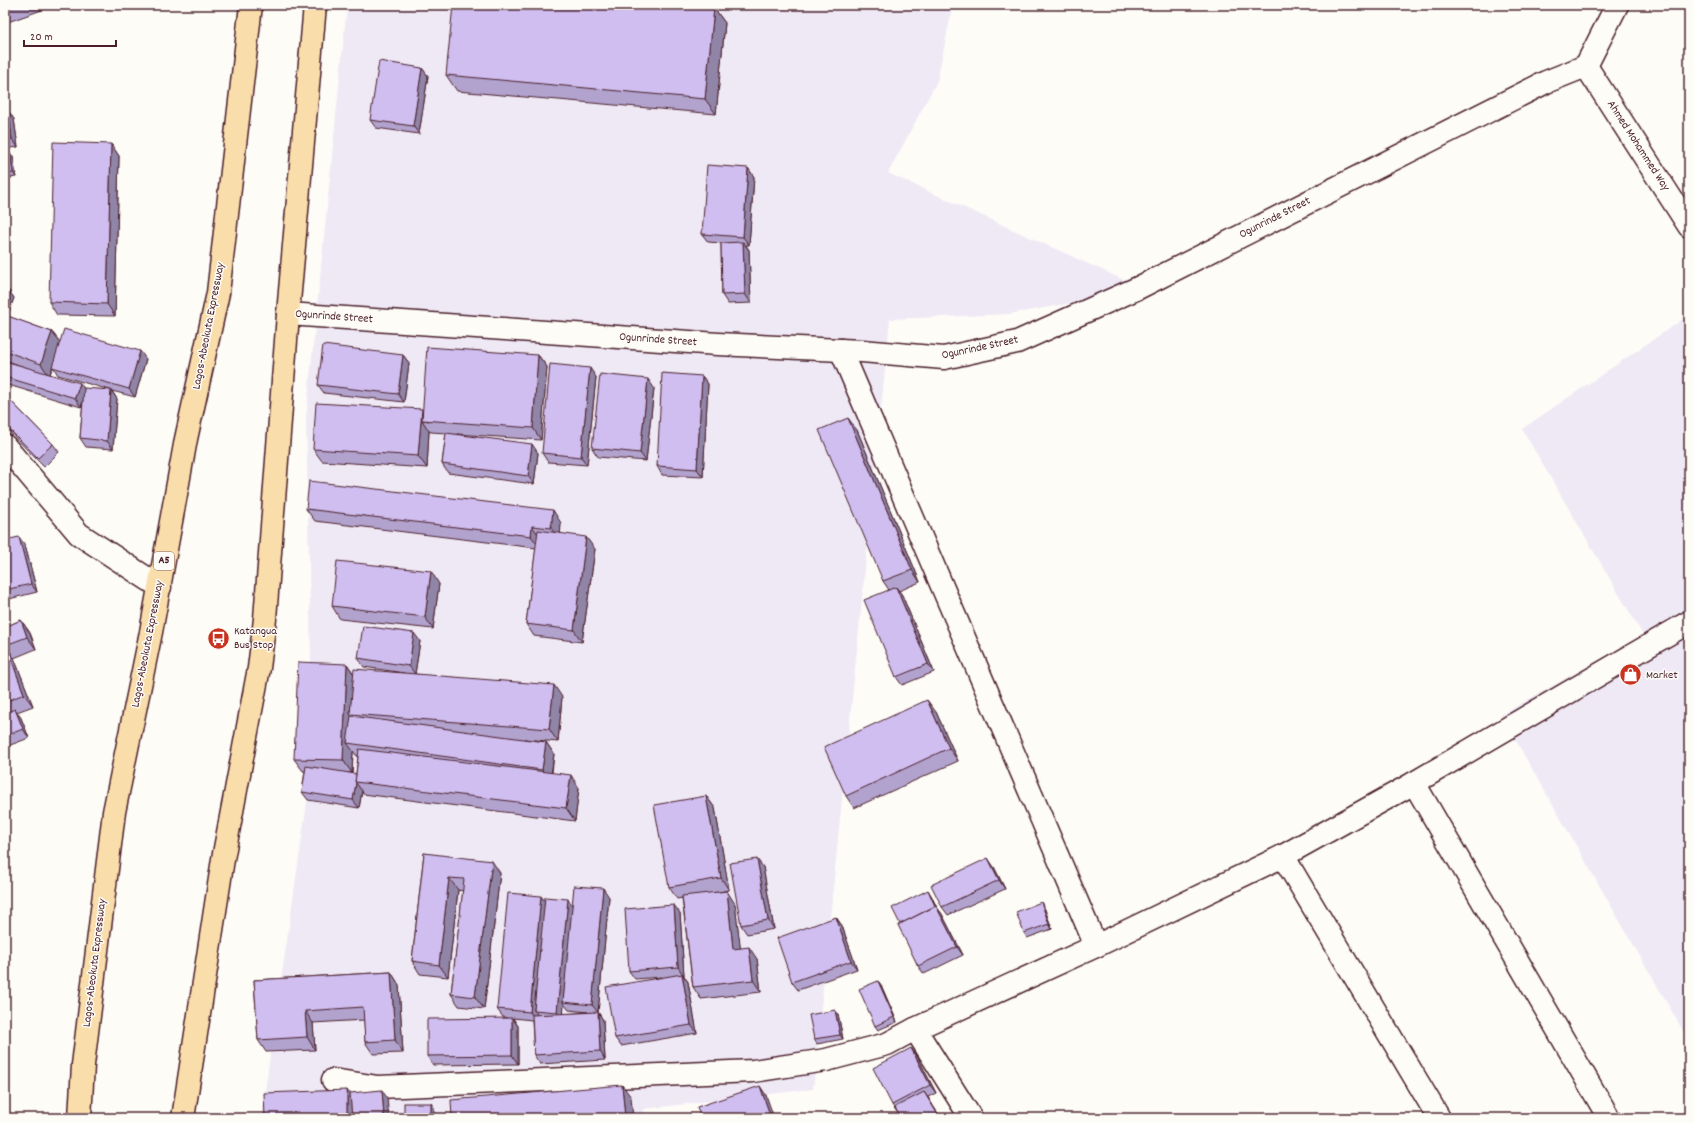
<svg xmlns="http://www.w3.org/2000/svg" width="1694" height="1123" font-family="Dekko,sans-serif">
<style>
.built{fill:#efe9f5}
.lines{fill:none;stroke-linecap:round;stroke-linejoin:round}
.street-casing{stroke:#4a1f2b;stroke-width:25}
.highway-casing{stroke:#4a1f2b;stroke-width:25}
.street{stroke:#fdfcf7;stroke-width:22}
.highway{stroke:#f9deab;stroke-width:22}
.wall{fill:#b2a3ce;stroke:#4a1f2b;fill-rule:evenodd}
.shaded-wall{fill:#9185a7;stroke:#4a1f2b}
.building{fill:#cfbeef;stroke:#4a1f2b}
.labels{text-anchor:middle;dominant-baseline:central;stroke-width:3;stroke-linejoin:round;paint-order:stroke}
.shield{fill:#fdfcf7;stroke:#806168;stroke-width:1}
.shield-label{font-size:11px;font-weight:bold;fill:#4a1f2b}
.street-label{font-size:12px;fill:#4a1f2b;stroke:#fdfcf7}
.poi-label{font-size:12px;fill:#4a1f2b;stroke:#fdfcf7;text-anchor:start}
</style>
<rect width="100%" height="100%" fill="#fdfcf7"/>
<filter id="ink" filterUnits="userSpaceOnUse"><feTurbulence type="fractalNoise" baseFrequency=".025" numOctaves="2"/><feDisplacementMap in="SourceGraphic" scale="8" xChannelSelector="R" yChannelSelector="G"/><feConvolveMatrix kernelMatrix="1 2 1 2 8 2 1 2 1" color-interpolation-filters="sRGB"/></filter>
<g filter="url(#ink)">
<g class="built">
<path d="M347,5H953L937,81L888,173L1146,290L1010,314L890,319L813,1089L643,1109L646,1118H261L313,761L306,418Z"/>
<path d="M1689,315V1041L1501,715L1643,635L1522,429Z"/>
</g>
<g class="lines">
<defs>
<g id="street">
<path d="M1586,66L1689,226"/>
<path d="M1586,66L1617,5"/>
<path d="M288,314L718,344L862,351L944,358L1017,342L1138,288L1546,82L1586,66"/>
<path d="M841,350L1096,946"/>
<path d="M5,446L79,534L160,587"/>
<path d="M1414,783L1609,1118"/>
<path d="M1283,856L1439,1118"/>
<path d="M915,1029L971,1118"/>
<path d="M333,1080L378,1087L753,1071L826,1060L887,1044L915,1029L1096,946L1283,856L1414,783L1689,622"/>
</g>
<g id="highway">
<path d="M80,1118L83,1065L114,812L151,632L186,439L218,293L251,5"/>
<path d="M183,1118L223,859L259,668L265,619L288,314L315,5"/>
</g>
</defs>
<use href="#street" class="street-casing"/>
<use href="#highway" class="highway-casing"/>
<use href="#street" class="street"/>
<use href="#highway" class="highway"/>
</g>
<g class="wall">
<path d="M5,5H56L5,23Z"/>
<path d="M714,8L725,23L716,114L457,91L446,75Z"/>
<path d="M422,68L428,76L419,134L376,128L370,120Z"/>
<path d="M5,110L14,119L18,147L5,149Z"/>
<path d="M111,144L119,156L115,316L57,315L49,302Z"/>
<path d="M10,153L13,157L16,177L5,179V154Z"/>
<path d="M748,168L754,177L749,245H746L749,250L751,303L728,304L722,295L721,243L708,242L702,234Z"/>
<path d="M5,285L14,298L7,316L52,332L60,342L146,359L135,397L112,391L117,399L113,449L86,447L80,438L83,399L81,407L5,384V361L27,368L5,360ZM53,367L58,375L110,390L84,389L50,374Z"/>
<path d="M403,355L409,363L404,402L324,393L318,385Z"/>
<path d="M538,355L547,367L541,440L457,434L538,453L534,484L448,473L442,464L446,433L431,432L429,431L427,468L322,461L313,449L423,411Z"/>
<path d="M702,376L708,384L703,477L662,475L657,466Z"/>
<path d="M596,377L587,465L548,462L542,453Z"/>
<path d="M654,388L646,461L598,457L592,448Z"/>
<path d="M5,395L53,444L59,452L44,467L5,427Z"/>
<path d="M857,430L920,582L899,591L902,595L934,672L902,685L896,677L889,590L883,581Z"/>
<path d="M306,509L561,523L560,533L595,549L582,642L534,636L526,624L536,548L315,521Z"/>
<path d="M5,540L25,545L37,592L5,600Z"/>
<path d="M439,584L433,629L340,619L332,606Z"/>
<path d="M21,620L30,633L36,649L14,658L33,706L17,712L21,718L29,738L5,747V627Z"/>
<path d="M420,641L415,674L562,697L558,742L524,739L546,742L554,754L552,773L579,788L575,821L363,794L362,791L359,808L308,800L302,792L305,771H303L294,759L347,664L354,674L404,673L364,667L358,658ZM353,751L356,755L358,756L356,774L348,773H352Z"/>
<path d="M936,712L958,761L854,808L846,796Z"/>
<path d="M706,796L715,808L729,890L713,893L735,904L740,948L757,959L761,992L701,999L693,987L682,898L677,899L669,887Z"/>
<path d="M424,853L500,873L484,1009L459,1006L451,994L463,891L458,890L448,977L420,974L412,961Z"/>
<path d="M763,867L774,929L747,934L741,925Z"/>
<path d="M994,867L1005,889L948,915L942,907Z"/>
<path d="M931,895L936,906L942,914L963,955L924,974L918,966L900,924Z"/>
<path d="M609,897L598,1012L603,1020L605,1060L540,1064L534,1055L532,1020L513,1018L518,1026V1064L433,1065L427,1056L507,1018L503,1017L497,1009L545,901L572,905ZM564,1004L569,1010L588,1012L563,1014Z"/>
<path d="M1044,907L1052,929L1027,938L1024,933Z"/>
<path d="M680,913L684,976L688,982L697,1033L621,1046L615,1038L662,977L635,979L629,971Z"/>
<path d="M836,917L842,926L857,969L798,990L792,982Z"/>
<path d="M391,972L399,985L403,1053L373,1054L365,1042L364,1020L313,1023L315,1050L266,1052L258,1040L254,980Z"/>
<path d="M878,981L881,985L897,1022L878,1030L875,1026Z"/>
<path d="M835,1010L838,1014L843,1039L817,1044L814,1039Z"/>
<path d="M917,1056L936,1093L928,1097L932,1104L897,1112L892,1105Z"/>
</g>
<g class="shaded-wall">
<path d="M714,8L725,23L716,114L705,99Z"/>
<path d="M422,68L428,76L419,134L413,126Z"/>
<path d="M8,110L14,119L18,147L12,139Z"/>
<path d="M111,144L119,156L115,316L107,304Z"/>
<path d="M10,153L13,157L16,177L13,173Z"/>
<path d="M748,168L754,177L749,245L743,237Z"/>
<path d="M743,242L749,250L751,303L745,294Z"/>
<path d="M5,286L14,298L5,322Z"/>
<path d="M52,332L61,344L49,376L41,364Z"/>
<path d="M140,351L146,359L135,397L129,389Z"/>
<path d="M403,355L409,363L404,402L398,394Z"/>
<path d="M538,355L547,367L541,440L533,428Z"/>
<path d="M590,368L596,377L587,465L581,457Z"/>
<path d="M702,376L708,384L703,477L697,469Z"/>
<path d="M648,379L654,388L646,461L640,453Z"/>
<path d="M80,383L86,391L81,407L75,398Z"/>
<path d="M111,390L117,399L113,449L107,441Z"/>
<path d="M422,409L429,421L422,420L429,431L427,468L418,456Z"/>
<path d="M848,418L857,430L920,582L912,570Z"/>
<path d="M532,444L538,453L534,484L528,476Z"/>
<path d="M553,510L561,523L560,540L551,528Z"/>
<path d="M532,526L541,538L540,548L531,536Z"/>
<path d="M19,537L25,545L37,592L31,584Z"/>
<path d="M586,537L595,549L582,642L574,630Z"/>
<path d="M431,571L439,584L433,629L425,617Z"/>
<path d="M896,587L902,595L934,672L928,664Z"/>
<path d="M21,620L30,633L36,649L27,637Z"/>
<path d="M414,633L420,641L415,674L409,666Z"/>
<path d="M6,645L14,658L33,706L24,694Z"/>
<path d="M347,664L355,676L350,714L354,719L347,743L353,751L352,773L343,760Z"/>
<path d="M554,685L562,697L558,742L549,729Z"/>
<path d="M927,700L936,712L958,761L949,748Z"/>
<path d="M15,709L21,718L29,738L23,729Z"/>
<path d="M546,742L554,754L550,782L542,770Z"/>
<path d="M571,775L579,788L575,821L566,808Z"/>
<path d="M356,783L362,791L359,808L353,800Z"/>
<path d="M706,796L715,808L729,890L721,878Z"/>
<path d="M988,858L994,867L1005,889L999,880Z"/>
<path d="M757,859L763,867L774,929L768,920Z"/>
<path d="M492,861L500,873L484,1009L475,997Z"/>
<path d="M449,878L458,890L448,977L439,965Z"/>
<path d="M603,888L609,897L598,1012L603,1020L605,1060L600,1051L598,1012L592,1005Z"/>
<path d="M928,890L931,895L936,906L942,914L963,955L957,947L937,908Z"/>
<path d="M727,891L735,904L742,961L733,949Z"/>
<path d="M541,896L547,904L534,1010L537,1014L536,1021L530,1012Z"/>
<path d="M568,899L574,908L563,1002L564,1004L563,1021L557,1012Z"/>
<path d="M1041,902L1044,907L1052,929L1049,924Z"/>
<path d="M674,905L680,913L684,976L678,967Z"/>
<path d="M836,917L842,926L857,969L851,961Z"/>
<path d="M749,947L757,959L761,992L753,980Z"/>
<path d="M391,972L399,985L403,1053L395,1040Z"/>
<path d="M682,974L688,982L697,1033L691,1025Z"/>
<path d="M878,981L881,985L897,1022L894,1017Z"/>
<path d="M835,1010L838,1014L843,1039L840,1035Z"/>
<path d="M305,1011L313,1023L315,1050L307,1037Z"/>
<path d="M512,1018L518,1026V1064L512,1055Z"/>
<path d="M911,1048L917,1056L936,1093L930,1085Z"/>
<path d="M622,1085L631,1097L633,1118H625Z"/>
<path d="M760,1086L766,1095L774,1118H771Z"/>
<path d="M347,1090L353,1098V1118H347Z"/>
<path d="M382,1090L387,1098L389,1118H384Z"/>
<path d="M924,1092L932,1104L941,1118H940Z"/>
<path d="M431,1103L434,1107V1118H431Z"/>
</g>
<g class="building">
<path d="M5,5H12L5,7Z"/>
<path d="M453,5H685L714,8L705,99L446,75Z"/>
<path d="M379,61L422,68L413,126L370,120Z"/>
<path d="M5,110H8L12,139L5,140Z"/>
<path d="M53,142L111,144L107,304L49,302Z"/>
<path d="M10,153L13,173L5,174V154Z"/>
<path d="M707,165L748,168L743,237L702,234Z"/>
<path d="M743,242L745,294L722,295L721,243Z"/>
<path d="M5,315L52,332L41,364L5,351Z"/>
<path d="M64,329L140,351L129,389L52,367Z"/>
<path d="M323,345L403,355L398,394L318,385Z"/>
<path d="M427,347L538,355L533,428L422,420Z"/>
<path d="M5,361L80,383L75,398L5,377Z"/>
<path d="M550,364L590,368L581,457L542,453Z"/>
<path d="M662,373L702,376L697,469L657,466Z"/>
<path d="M600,374L648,379L640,453L592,448Z"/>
<path d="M84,388L111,390L107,441L80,438Z"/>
<path d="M5,395L53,444L38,458L5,425Z"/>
<path d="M316,403L422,409L418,456L313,449Z"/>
<path d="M848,418L912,570L883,581L819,430Z"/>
<path d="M446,433L532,444L528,476L442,464Z"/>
<path d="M309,481L553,510L551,528L532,526L531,536L306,509Z"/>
<path d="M538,530L586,537L574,630L526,624Z"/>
<path d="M19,537L31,584L5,590V540Z"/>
<path d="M337,561L431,571L425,617L332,606Z"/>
<path d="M896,587L928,664L896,677L864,600Z"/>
<path d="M21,620L27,637L6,645L24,694L5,702V627Z"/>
<path d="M363,626L414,633L409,666L358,658Z"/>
<path d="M298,662L347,664L343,760L294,759Z"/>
<path d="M354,669L554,685L549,729L350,714Z"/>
<path d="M927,700L949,748L846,796L824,747Z"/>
<path d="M15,709L23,729L5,736V713Z"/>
<path d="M351,716L546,742L542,770L347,743Z"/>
<path d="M359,749L571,775L566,808L355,782Z"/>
<path d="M306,766L356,774L355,782L356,783L353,800L302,792Z"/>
<path d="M706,796L721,878L669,887L654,805Z"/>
<path d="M424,853L492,861L475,997L451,994L464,879L449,878L439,965L412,961Z"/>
<path d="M988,858L999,880L942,907L931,885Z"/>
<path d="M757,859L768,920L741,925L730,863Z"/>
<path d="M574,886L603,888L592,1005L563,1002Z"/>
<path d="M928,890L935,906L900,924L892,908Z"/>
<path d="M727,891L733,949L749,947L753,980L693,987L682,896Z"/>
<path d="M508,893L541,896L530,1012L497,1009Z"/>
<path d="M545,897L568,899L557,1012L534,1010Z"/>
<path d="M1041,902L1049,924L1024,933L1016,912Z"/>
<path d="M674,905L678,967L629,971L625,909Z"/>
<path d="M936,906L957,947L918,966L898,925Z"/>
<path d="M836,917L851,961L792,982L777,938Z"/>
<path d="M391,972L395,1040L365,1042L363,1007L305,1011L307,1037L258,1040L254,980Z"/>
<path d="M682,974L691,1025L615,1038L606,987Z"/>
<path d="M878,981L894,1017L875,1026L859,989Z"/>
<path d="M835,1010L840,1035L814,1039L809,1015Z"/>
<path d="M598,1012L600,1051L534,1055L532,1015Z"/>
<path d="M512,1018V1055L427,1056V1019Z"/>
<path d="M911,1048L930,1085L892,1105L873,1068Z"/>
<path d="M622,1085L625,1118H452L451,1100Z"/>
<path d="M760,1086L771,1118H701L697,1107Z"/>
<path d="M347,1090V1118H265L264,1093Z"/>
<path d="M382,1090L384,1118H352L350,1093Z"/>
<path d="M924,1092L940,1118H900L895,1107Z"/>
<rect x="404" y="1103" width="27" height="15"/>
</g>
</g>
<defs>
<symbol id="bus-disc" viewBox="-11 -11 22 22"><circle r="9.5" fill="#c8321e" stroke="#fdfcf7"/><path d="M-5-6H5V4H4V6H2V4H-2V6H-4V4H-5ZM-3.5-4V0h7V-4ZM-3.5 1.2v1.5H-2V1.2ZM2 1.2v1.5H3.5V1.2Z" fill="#fff"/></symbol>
<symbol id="shop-disc" viewBox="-11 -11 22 22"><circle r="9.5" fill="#c8321e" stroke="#fdfcf7"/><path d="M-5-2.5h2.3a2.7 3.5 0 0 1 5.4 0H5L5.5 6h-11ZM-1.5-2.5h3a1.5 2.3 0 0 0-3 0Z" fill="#fff"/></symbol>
</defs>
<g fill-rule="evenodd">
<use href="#bus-disc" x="206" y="626" width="25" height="25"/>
<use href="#shop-disc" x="1618" y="662" width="25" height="25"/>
</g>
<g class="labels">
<rect class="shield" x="154" y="552" width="20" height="18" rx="3"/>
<g class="shield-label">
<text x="164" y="561">A5</text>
</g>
<g class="street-label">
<text transform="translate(1638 146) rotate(57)">Ahmed Mohammed Way</text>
<text transform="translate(1275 218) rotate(-27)">Ogunrinde Street</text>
<text transform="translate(334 317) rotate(4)">Ogunrinde Street</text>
<text transform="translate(209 326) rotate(-79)">Lagos-Abeokuta Expressway</text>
<text transform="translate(658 340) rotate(4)">Ogunrinde Street</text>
<text transform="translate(980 348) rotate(-12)">Ogunrinde Street</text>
<text transform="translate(148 644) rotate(-79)">Lagos-Abeokuta Expressway</text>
<text transform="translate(95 963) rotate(-83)">Lagos-Abeokuta Expressway</text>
</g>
<g class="poi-label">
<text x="234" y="631">Katangua<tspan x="234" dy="14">Bus Stop</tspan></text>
<text x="1646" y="675">Market</text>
</g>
</g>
<rect width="1694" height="1123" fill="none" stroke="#fdfcf7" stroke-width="20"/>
<rect x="10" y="10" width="1674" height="1103" fill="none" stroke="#4a1f2b" stroke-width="1.5" filter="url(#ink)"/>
<path d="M24 40v6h92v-6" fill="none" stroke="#4a1f2b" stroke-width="2"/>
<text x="30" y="40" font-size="12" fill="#4a1f2b" stroke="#fdfcf7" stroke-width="3" paint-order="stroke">20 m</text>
</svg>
